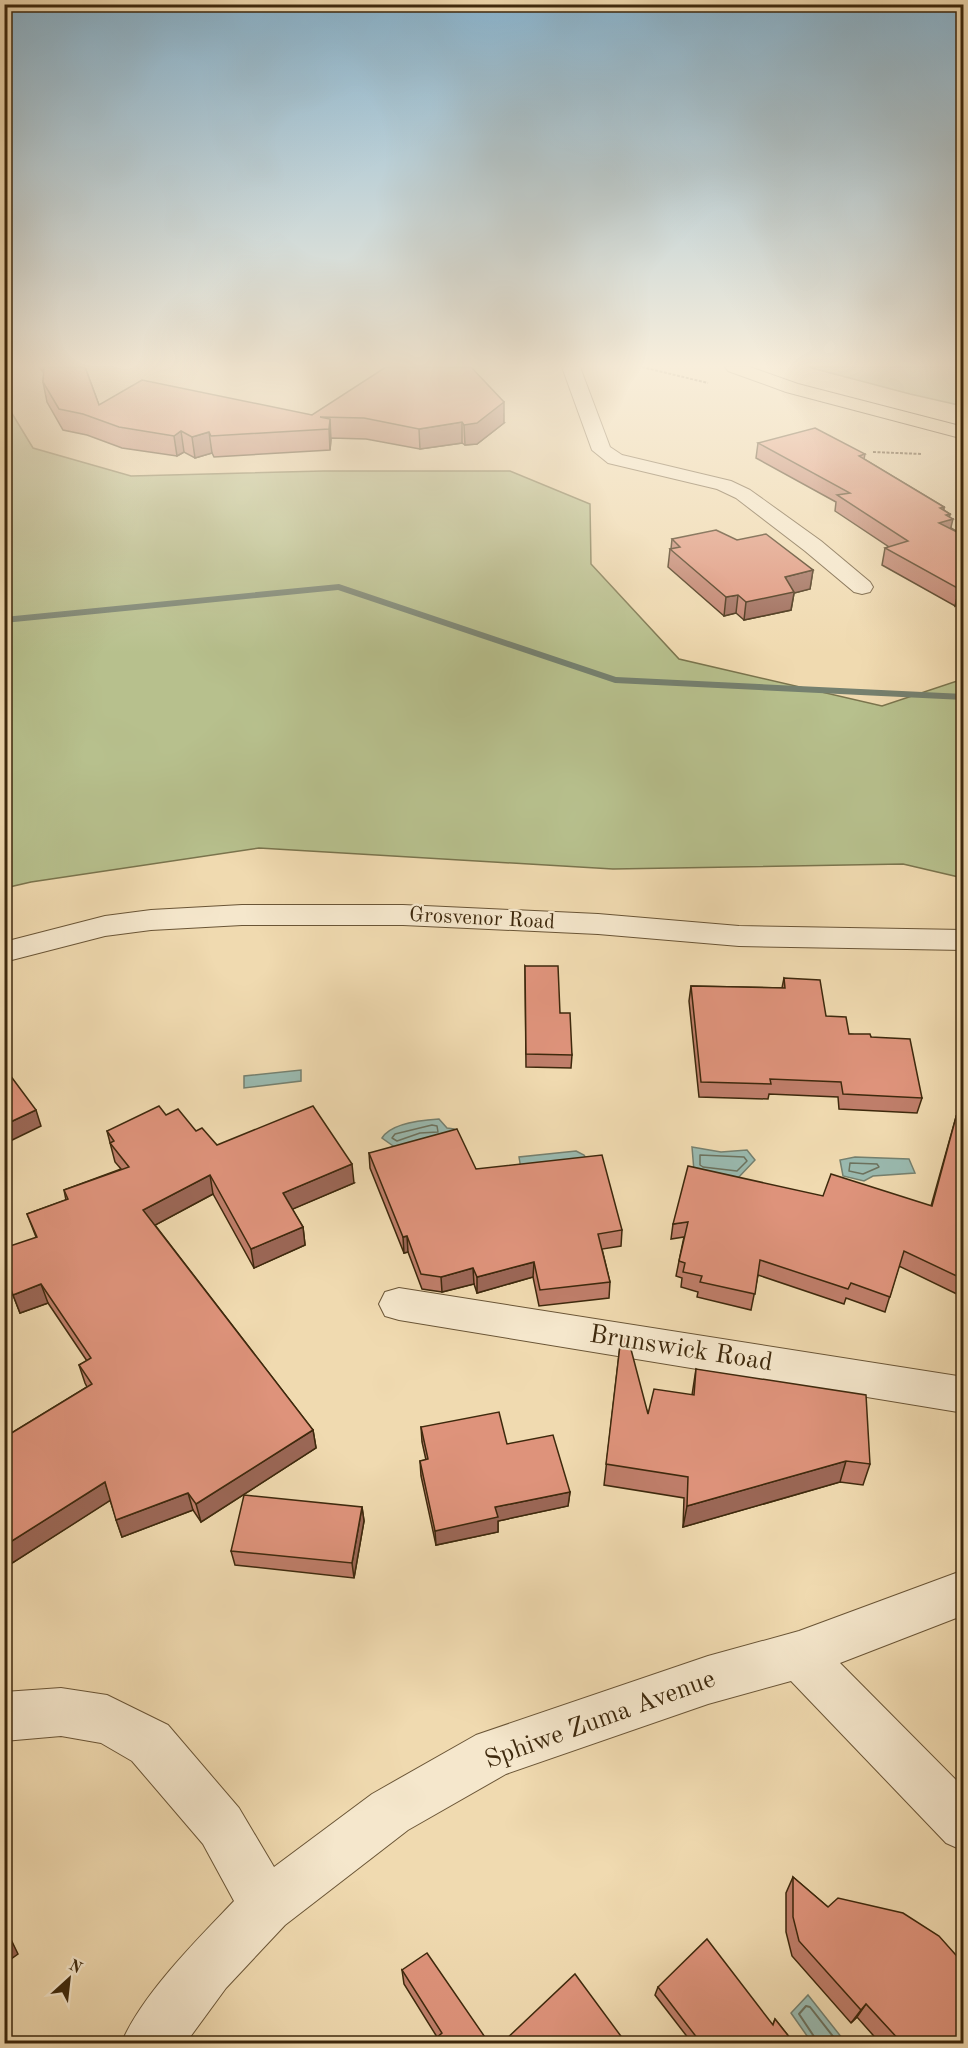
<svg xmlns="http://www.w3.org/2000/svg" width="968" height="2048" font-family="'Old Standard TT',serif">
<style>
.green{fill:#b7c08d;stroke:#7a744d;stroke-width:1.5}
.water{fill:#9abab0;stroke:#75806f;stroke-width:1.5}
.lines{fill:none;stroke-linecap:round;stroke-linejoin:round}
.shore-far1{stroke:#6c725e;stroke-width:1.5}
.shore{stroke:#6c725e;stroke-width:2}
.stream{fill:#75806f;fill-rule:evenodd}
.minor-casing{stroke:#6a5536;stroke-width:2}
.major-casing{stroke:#3e290d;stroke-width:2}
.path{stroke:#3e290d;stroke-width:2;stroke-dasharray:3 1.5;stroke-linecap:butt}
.minor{fill:#f5e7cc;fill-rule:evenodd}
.major{fill:#f0dab0;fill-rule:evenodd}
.wall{fill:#bf7e6a;stroke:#3e290d;stroke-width:1.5}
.shaded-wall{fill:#9b6756;stroke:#3e290d;stroke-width:1.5}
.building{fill:#de937b;stroke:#3e290d;stroke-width:1.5}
.labels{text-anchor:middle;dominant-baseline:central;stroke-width:4.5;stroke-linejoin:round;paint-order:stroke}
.street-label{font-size:21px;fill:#3e290d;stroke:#f5e7cc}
.near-street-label{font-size:26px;fill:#3e290d;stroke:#f5e7cc}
</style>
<rect width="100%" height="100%" fill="#f0dab0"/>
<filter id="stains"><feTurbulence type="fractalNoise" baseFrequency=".00333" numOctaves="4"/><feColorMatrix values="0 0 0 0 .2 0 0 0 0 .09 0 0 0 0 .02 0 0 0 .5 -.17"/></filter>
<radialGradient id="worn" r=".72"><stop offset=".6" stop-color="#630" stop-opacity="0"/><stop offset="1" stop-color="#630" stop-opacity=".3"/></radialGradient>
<g class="green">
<path d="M808,367H963V406L910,394Z"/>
<path d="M5,402L33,448L131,476L323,471H510L590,504L591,564L679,659L882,706L963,679V878L903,864L613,869L259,848L31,882L5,888Z"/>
</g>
<g class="water">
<path d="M301,1070V1081L244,1088V1076Z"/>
<path d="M439,1119L447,1128L454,1129L456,1133L396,1148L382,1138C391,1123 422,1120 439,1119Z"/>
<path d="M692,1147L721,1152L747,1150L755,1160L738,1178L694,1171Z"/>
<path d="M576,1151L584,1155L588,1161L522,1175L519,1157Z"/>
<path d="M855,1157L909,1159L915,1173L873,1176L864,1181L843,1176L840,1160Z"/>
<path d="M808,1995L846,2043H812L791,2013Z"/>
</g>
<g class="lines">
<g class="shore-far1">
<path d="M432,1125L437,1126L438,1132L420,1133L397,1141L392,1138L395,1134Z"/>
<path d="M700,1155L744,1157L747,1161L737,1171L703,1167L700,1165Z"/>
<path d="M850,1163L877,1164L879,1167L863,1174L849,1171Z"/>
</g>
<path class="shore" d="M816,2044L815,2038L799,2014L806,2006L810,2007L839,2044"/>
<path class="stream" d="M339,584L616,677L964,694V700L615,683L338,590L4,623V617Z"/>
<defs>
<g id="minor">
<path d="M562,367H580L610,447L622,455L731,481L750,490L821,541L870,582L873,587L870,592L862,594L854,592L805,551L736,498L717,489L608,463L592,450Z"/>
<path d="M242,905H403L598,914L739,926L964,930V950L739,946L598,934L403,925H242L151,930L105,936L4,962V942L105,916L151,910Z"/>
<path d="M399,1288L964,1377V1413L399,1320L385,1316L379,1304L385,1292Z"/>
<path d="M964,1570V1615L840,1663L964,1788V1851L946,1843L791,1681L708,1704L506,1774L408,1830L285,1925L226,1988L185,2044H121C141,1995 197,1940 234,1901L203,1844L132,1761L101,1743L61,1736L4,1741V1692L61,1688L107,1695L168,1725L239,1808L274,1867L372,1794L476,1735L708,1656L799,1631Z"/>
</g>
<path id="major" d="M725,367H750L798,384L964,427V439L786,392L728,371Z"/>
</defs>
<use href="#minor" class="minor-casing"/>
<use href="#major" class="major-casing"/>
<g class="path">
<path d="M642,367L708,383"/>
<path d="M873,452L921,454"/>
</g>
<use href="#minor" class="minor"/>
<use href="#major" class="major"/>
</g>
<g class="wall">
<path d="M39,367H85L99,405L312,415L504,423L477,444L465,445L462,443L420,449L366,439L331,438L330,450L214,457L212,453L195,458L184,452L177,456L122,448L87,435L63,430L47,402L43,382L44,373Z"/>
<path d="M758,443L865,454L864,459L944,507V510L950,514L949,517L951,528L963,535V606L959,604L955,606L882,565L885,548L889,547L835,511L836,502L756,458Z"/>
<path d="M672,539L737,540L813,570L810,589L794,593L791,610L744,620L736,613L724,616L668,567L670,549H671Z"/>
<path d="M525,966L560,1013L572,1055L571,1068L526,1067Z"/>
<path d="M784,978L826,1016L849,1034L871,1037L922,1098L917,1113L839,1109L838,1097L769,1094L768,1099L699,1097L689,1001L691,986L782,988Z"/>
<path d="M166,1115L196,1131L217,1145L354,1183L292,1209L303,1227L305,1245L254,1268L213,1194L155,1225L313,1430L316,1448L201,1522L193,1510L122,1537L110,1500L6,1567L4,1564V1427L10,1434L87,1387L85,1383L79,1365L87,1361L48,1303L20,1313L13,1295L36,1237L27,1214L66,1200L64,1190L121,1169L115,1162L107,1131Z"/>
<path d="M956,1117L963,1132V1297L899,1266L885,1312L846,1298L844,1304L758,1275L751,1310L697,1297L698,1292L681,1287L682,1278L676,1276L679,1261L684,1237L671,1239L673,1224L823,1196L931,1206Z"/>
<path d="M369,1153L476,1169L622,1230L621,1246L602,1249L610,1282L609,1298L539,1306L533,1277L477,1293L474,1284L442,1292L422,1289L408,1252L404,1253L370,1168Z"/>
<path d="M621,1337L648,1414L692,1395L696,1369L870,1464L863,1485L840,1482L683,1527L684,1498L604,1485Z"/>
<path d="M421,1427L507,1444L570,1492L568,1506L498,1521V1532L436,1545L421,1476L420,1461L426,1460L422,1442Z"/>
<path d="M362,1507L364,1521L354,1578L235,1565L231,1551Z"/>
<path d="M793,1877L828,1907L963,2043H880L857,2017L851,2023L792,1956L786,1932V1893Z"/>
<path d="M402,1970L489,2043L437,2037L404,1984Z"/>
<path d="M658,1987L773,2024L775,2019L794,2043H692L655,1995Z"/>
</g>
<g class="shaded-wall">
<path d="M504,402V423L477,444L465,445L464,425Z"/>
<path d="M330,419L331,440L330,450L329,429Z"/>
<path d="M462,422V443L420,449L419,429Z"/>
<path d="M181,431L184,452L177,456L174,436Z"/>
<path d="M209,432L212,453L195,458L192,437Z"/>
<path d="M944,507L941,522L946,515L950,514L949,520L953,519L949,535L937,524L940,508Z"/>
<path d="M813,570L810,589L794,593L791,610L744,620L746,602L785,577Z"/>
<path d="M963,587L959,604L955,606L959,589Z"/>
<path d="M738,595L736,613L724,616L726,597Z"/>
<path d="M36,1110L41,1126L4,1144V1125Z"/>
<path d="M352,1164L354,1183L286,1212L283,1193Z"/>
<path d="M210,1175L213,1194L148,1229L143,1210Z"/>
<path d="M303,1227L305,1245L254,1268L251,1249Z"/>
<path d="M407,1236L408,1252L404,1253L403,1237Z"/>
<path d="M534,1262L533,1277L477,1293V1277Z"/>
<path d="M473,1268L474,1284L442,1292L441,1277Z"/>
<path d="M41,1284L48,1303L20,1313L13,1295Z"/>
<path d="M313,1430L316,1448L201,1522L196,1504Z"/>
<path d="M846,1461L840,1482L683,1527L687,1506Z"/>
<path d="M105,1482L111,1500L6,1567L4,1564V1546Z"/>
<path d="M570,1492L568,1506L498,1521V1532L436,1545L435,1531L495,1507Z"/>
<path d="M188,1493L193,1510L122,1537L116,1520Z"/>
<path d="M362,1507L364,1521L354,1578L352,1563Z"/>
<path d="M4,1925L18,1954L4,1964Z"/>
<path d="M866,2004L857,2017L851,2023L861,2010Z"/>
</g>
<g class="building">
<path d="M44,367H85L99,405L142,380L312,415L386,367H471L504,402L477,423L464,425L462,422L419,429L364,418L320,417L330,419L329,429L211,436L209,432L192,437L181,431L174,436L119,427L83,414L59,409L43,382Z"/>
<path d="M815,428L865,454L859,456L944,507L940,508L950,514L946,515L953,519L939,523L963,535V587L959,589L885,548L908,541L837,495L850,493L758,443Z"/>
<path d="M716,530L737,540L766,534L813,570L785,577L794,592L746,602L738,595L726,597L670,549L680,547L672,539Z"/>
<path d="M525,966H558L560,1013H570L572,1055L526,1054Z"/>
<path d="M784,978L820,980L826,1016L846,1017L849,1034H870L871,1037L910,1039L922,1098L843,1094L841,1082L770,1079L771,1084L701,1082L691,986L785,988Z"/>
<path d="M4,1067L36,1110L4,1125Z"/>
<path d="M159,1106L166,1115L178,1109L196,1131L202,1128L217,1145L313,1106L352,1164L283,1193L303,1227L251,1249L210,1175L143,1210L313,1430L196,1504L188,1493L116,1520L105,1482L4,1546V1427L10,1434L92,1384L79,1365L91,1358L41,1284L13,1295L4,1270V1248L37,1237L27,1214L68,1199L64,1190L129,1167L110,1143L114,1141L107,1131Z"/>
<path d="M956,1117L963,1132V1279L904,1251L890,1297L851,1283L848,1289L760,1260L755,1294L700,1282L702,1276L683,1272L685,1263L679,1261L688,1222L673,1224L688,1166L823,1196L831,1174L932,1206Z"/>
<path d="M457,1129L476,1169L602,1155L622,1230L598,1234L610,1282L540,1290L534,1262L477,1277L473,1268L441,1277L421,1274L407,1236L403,1237L369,1153Z"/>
<path d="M621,1337L628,1338L648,1414L654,1389L694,1395L696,1369L866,1395L870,1464L846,1461L687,1506L688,1477L606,1464Z"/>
<path d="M499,1412L507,1444L553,1435L570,1492L495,1507L498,1517L435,1531L420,1461L428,1459L421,1427Z"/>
<path d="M244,1495L362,1507L352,1563L231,1551Z"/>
<path d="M793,1877L828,1907L838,1898L903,1913L939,1936L963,1963V2043H911L907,2039L903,2043H902L866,2004L861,2010L799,1941L793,1917Z"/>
<path d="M707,1939L773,2025L775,2019L794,2043H701L658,1987Z"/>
<path d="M427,1953L489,2043H430L442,2033L402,1970Z"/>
<path d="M575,1974L626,2043H502Z"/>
</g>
<linearGradient id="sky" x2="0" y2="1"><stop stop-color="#89b6d2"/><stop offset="0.56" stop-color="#f8eedb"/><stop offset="1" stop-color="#f8eedb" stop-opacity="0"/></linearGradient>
<rect width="968" height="653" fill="url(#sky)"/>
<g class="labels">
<g class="street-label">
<text transform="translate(482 919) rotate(3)">Grosvenor Road</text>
</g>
<g class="near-street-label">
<text transform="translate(681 1349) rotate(9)">Brunswick Road</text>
<text transform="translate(600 1720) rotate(-20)">Sphiwe Zuma Avenue</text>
</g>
</g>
<rect width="968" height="2048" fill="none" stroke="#f0dab0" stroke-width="24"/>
<rect x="6" y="6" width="956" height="2036" fill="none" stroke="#3e290d" stroke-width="3"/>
<rect x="12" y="12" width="944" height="2024" fill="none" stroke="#3e290d" stroke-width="1.5"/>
<g transform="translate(69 1979) rotate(27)" stroke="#f5e7cc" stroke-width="4.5" paint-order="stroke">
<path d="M0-4.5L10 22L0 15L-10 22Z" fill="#3e290d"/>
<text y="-9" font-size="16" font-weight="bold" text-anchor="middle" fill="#3e290d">N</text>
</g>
<rect width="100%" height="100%" filter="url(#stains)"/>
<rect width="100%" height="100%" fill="url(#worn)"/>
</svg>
